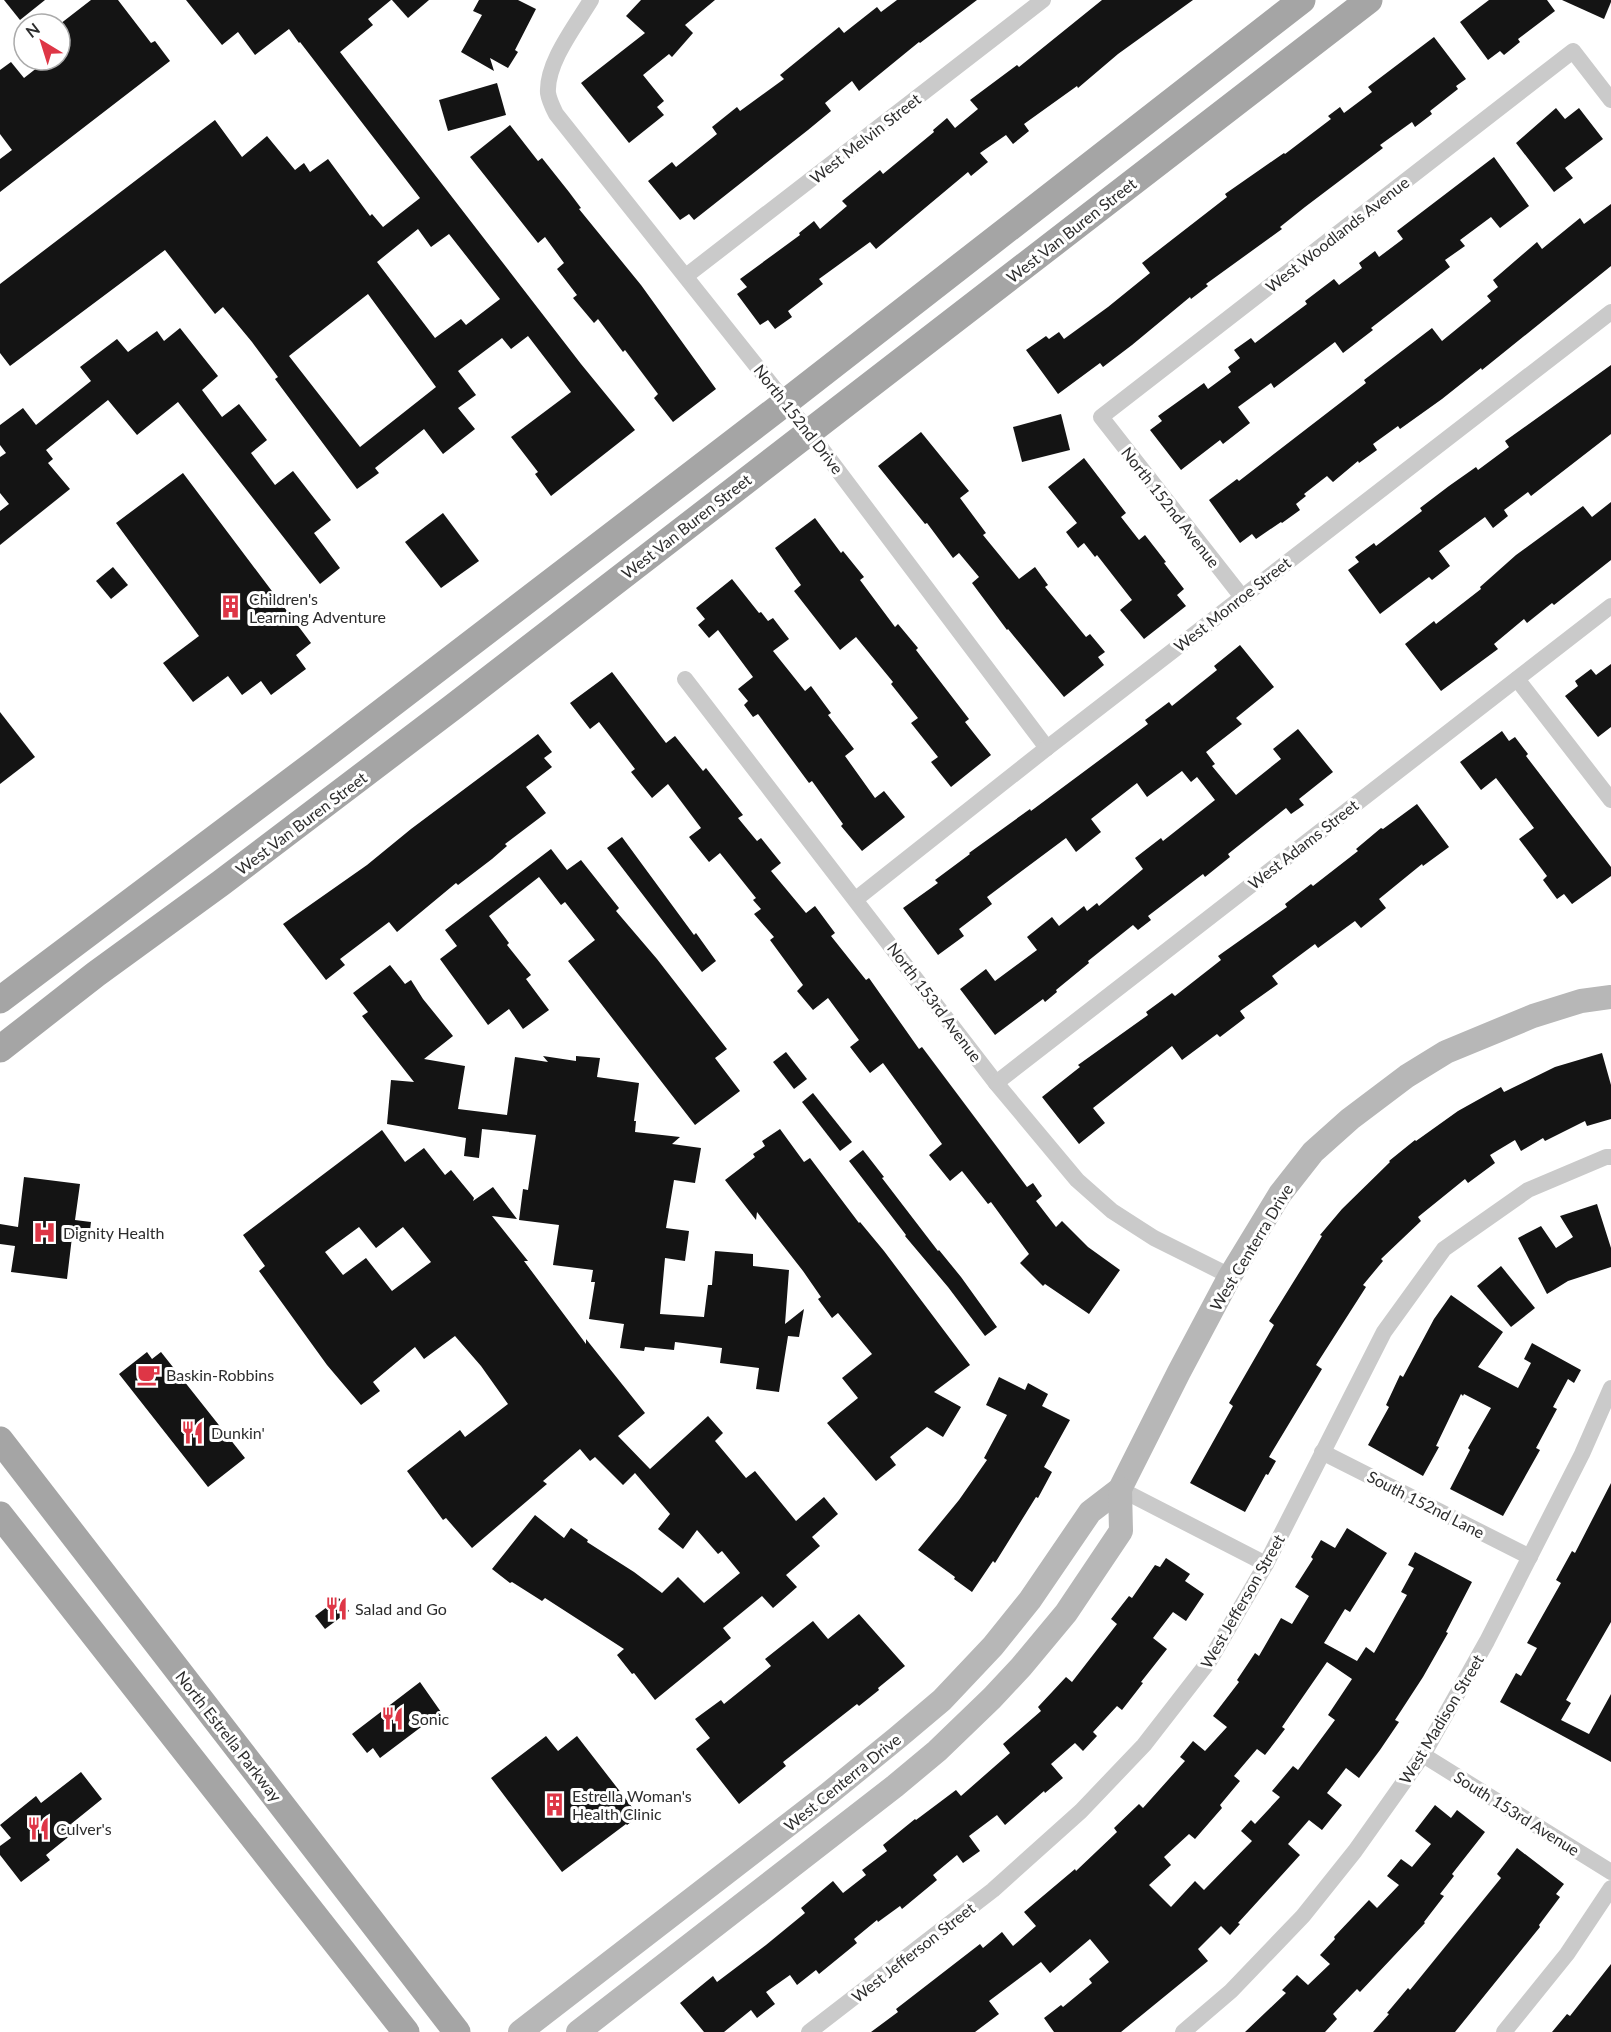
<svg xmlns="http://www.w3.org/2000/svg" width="1611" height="2032" font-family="Lato,sans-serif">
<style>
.building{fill:#141414;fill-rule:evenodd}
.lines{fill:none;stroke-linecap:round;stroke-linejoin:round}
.street{stroke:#cacaca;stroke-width:16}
.secondary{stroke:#b7b7b7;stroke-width:24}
.primary{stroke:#a5a5a5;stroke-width:27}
.labels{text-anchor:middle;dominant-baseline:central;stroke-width:6;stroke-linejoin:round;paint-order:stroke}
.street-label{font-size:16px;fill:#2d2d2d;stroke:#fff}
.poi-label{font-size:16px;fill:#2d2d2d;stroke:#fff;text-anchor:start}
</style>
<rect width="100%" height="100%" fill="#fff"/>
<g class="building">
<path d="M4,0H45L20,20Z"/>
<path d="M91,0H118L151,43L155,41L170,61L0,192V159L12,150L0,134V70L11,62L24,78L47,60H60V24Z"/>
<path d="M186,0H391L368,19L373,25L340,52L581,364L635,430L551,496L535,474L538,472L511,437L571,392L528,336L511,349L502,338L458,371L476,395L458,408L475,429L443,454L424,429L375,468L379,473L357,489L275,379L278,377L252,342L223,307L215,314L165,250L10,366L0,353V284L215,120L242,157L267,136L295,170L304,163L310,172L328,159L370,216L372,214L383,227L420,198L300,42L299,43L289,29L255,55L238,32L222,45ZM418,229L431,247L449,234L500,299L466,325L461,319L435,338L377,262ZM368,294L436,387L360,447L289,356Z"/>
<path d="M392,0H429L408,18Z"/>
<path d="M479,0H518L536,9L515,50L518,52L508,68L490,58L494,71L461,52L482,15L473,11Z"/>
<path d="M641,0H715L685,25L693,33L672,57L669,54L643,75L664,101L657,107L664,115L629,143L581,83L645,33L626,16Z"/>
<path d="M897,0H977L920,43L919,42L859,91L852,81L825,103L831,111L808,130L694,220L689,214L680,220L648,181L672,162L676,167L717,134L712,127L737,107L740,111L784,79L780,75L839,27L844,33L877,7L881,12Z"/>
<path d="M1102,0H1193L1118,54L1078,88L1077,86L1024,124L1029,131L1013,144L1006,135L980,153L988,162L971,176L968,172L876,249L870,242L819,279L823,284L788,311L792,317L775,329L768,320L760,325L737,294L747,287L740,279L800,235L799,233L814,221L820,229L847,206L842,201L880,170L883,174L934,132L933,130L947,118L955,128L978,109L970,100L1017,65L1019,67Z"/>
<path d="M1489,0H1547L1555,11L1518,39L1520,42L1504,55L1500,51L1488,60L1460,22Z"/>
<path d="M1562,0H1611V2L1604,19Z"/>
<path d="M1434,37L1466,79L1456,86L1458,89L1430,111L1432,114L1415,127L1412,122L1380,145L1383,148L1305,207L1280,227L1282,229L1206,284L1208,286L1191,299L1190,297L1132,345L1103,367L1100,363L1058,394L1026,350L1046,336L1049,339L1059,332L1064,339L1108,307L1150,273L1142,263L1227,197L1225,194L1284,153L1285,154L1331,119L1328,116L1340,107L1344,113L1372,92L1368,87Z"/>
<path d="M497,83L506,115L448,131L439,100Z"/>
<path d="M1556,108L1565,119L1579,108L1603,139L1565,168L1573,178L1554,192L1516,143Z"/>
<path d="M510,125L538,161L542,158L569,192L581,208L579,209L641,285L716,389L673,422L654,398L658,394L625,350L623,352L598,319L594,323L573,298L577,295L557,269L564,263L545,237L538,243L470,157Z"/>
<path d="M1494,157L1529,206L1500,228L1491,217L1460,240L1465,246L1445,260L1450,267L1371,328L1373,330L1343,353L1335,342L1274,388L1271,383L1238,407L1250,423L1223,444L1220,440L1181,470L1150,430L1162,421L1158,416L1204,383L1208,389L1231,372L1228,367L1240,358L1234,350L1251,338L1255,343L1307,304L1305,301L1334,279L1339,285L1362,268L1359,263L1375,251L1379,257L1403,239L1397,231Z"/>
<path d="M1611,204V266L1482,370L1481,368L1442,399L1400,429L1398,426L1373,444L1377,450L1359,463L1358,461L1333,482L1327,476L1304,494L1306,496L1296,504L1300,510L1282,523L1281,522L1256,539L1252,534L1240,543L1209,500L1237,479L1239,481L1366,383L1364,380L1432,328L1442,341L1491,301L1487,296L1498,287L1493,280L1537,242L1542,249L1580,218L1584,224Z"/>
<path d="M180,328L218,376L202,390L222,417L239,404L267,440L251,453L275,485L293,471L331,520L314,533L340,568L320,584L178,402L137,435L108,400L46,450L53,459L48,463L70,489L0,545V511L9,504L0,493V457L6,453L0,445V425L23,408L36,425L91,381L80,367L117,339L128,352L157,331L164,341Z"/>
<path d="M1611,365V434L1531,496L1528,492L1504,510L1508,516L1493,528L1485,517L1439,551L1450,566L1432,580L1429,577L1380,614L1348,570L1359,562L1355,557L1374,543L1376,546L1422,511L1420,508L1449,486L1476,467L1478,470L1509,447L1505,441Z"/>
<path d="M1061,414L1070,450L1022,462L1013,427Z"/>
<path d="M921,432L969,491L960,498L986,533L983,535L1019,579L1035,567L1048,585L1045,587L1086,637L1090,634L1105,652L1098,657L1104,665L1064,697L1008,629L1007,630L972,583L979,577L959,553L953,558L927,523L925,524L878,466Z"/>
<path d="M1084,458L1126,513L1121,517L1139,540L1145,535L1166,562L1164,563L1184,589L1177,595L1186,606L1144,639L1120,610L1132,600L1097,555L1095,557L1084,543L1078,548L1066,532L1077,523L1048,487Z"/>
<path d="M183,473L311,643L296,655L306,669L271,695L261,681L242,695L228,676L193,702L163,663L199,636L116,523Z"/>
<path d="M1611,502V560L1554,605L1552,603L1527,623L1524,619L1494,644L1498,649L1441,691L1405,644L1434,621L1436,624L1481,589L1480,587L1516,555L1583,506L1592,517Z"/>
<path d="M443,513L479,561L441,588L405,542Z"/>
<path d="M815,518L841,553L843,551L864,577L860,580L895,627L898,624L918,648L916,650L969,719L965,722L991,755L951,787L931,762L938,757L911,723L918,718L891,684L893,682L856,637L840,650L794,591L801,585L775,548Z"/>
<path d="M113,567L128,585L111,599L96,581Z"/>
<path d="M732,579L759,613L761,612L768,621L773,618L789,639L773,651L805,691L811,686L831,713L828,715L854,749L845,756L875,798L884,791L905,817L862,851L841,826L843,824L812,781L809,783L758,714L753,717L744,705L748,701L738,689L753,677L718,630L709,638L698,625L705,619L696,608Z"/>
<path d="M1240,645L1274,687L1236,718L1242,724L1206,752L1215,764L1212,766L1236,795L1281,759L1273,749L1298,729L1333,772L1299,799L1304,805L1291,814L1286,808L1228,854L1230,857L1205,877L1203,874L1148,916L1151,920L1138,930L1133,925L1088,961L1089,963L1056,990L1057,992L1045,1002L1043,999L995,1035L960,989L986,969L995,981L1037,950L1027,937L1052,917L1059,926L1084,906L1087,911L1097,903L1099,906L1143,869L1135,858L1161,838L1163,841L1215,800L1197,777L1191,782L1182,771L1147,797L1137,783L1091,819L1101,832L1076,852L1066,838L987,897L992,904L959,929L964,936L938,955L903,908L938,883L935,880L970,854L969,853L1030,809L1031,811L1148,724L1145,720L1169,702L1172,706L1217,670L1214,666Z"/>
<path d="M1611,664V727L1598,737L1565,696L1578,686L1575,681L1591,669L1596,675Z"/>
<path d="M612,672L666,743L675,736L703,771L706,768L743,815L738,818L757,841L761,838L781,863L771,871L806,913L815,906L835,933L831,936L866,980L869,978L919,1049L922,1047L1027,1187L1033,1183L1042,1196L1036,1201L1056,1227L1062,1221L1088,1247L1120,1270L1089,1314L1045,1284L1043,1286L1020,1263L1029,1254L991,1202L988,1204L962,1171L950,1181L929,1155L942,1144L883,1063L870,1073L850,1047L859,1040L828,998L813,1010L797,991L803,985L770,940L774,937L754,914L761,909L753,900L756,898L720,853L709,862L689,837L701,828L668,784L652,798L631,772L635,769L599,722L590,729L570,703Z"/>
<path d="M0,712L35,757L0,784Z"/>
<path d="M1502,731L1509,741L1515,737L1528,754L1526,756L1611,867V876L1572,904L1564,894L1557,899L1543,880L1547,876L1519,839L1534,828L1496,778L1481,790L1460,762Z"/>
<path d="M538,734L552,752L544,758L552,767L526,787L546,813L505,844L507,846L492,859L458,885L456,883L397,932L389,922L340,959L345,965L326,980L283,924L367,865L411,829Z"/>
<path d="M1417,804L1449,847L1423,866L1422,864L1379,899L1386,908L1361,928L1355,921L1318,948L1315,944L1272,976L1278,984L1240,1011L1245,1018L1220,1037L1217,1034L1182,1060L1172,1046L1093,1108L1105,1123L1079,1144L1042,1097L1080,1067L1078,1065L1148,1015L1146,1012L1172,993L1175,996L1221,960L1218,956L1287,907L1285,904L1311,884L1313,886L1358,851L1356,849L1381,828L1383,829Z"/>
<path d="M622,837L694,935L696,933L716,961L702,972L607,848Z"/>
<path d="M551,849L567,870L581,860L619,908L616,911L657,959L727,1049L715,1058L740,1091L695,1125L568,961L595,940L565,902L561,905L539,877L489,916L509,943L507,945L531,975L526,979L549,1010L523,1029L509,1009L488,1025L440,959L457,946L445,930Z"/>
<path d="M390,965L405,984L411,980L423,999L453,1036L424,1059L465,1066L458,1109L507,1115L515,1057L548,1062L543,1056L576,1061V1056L600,1058L597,1077L639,1083L634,1121H636L635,1132L680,1137L672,1144L701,1148L695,1183L674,1180L666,1228L689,1231L685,1261L665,1258L660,1314L704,1317L708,1285H712L715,1251L753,1254V1266L789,1270L785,1324L804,1309L799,1337L788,1336L779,1392L756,1389L759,1368L720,1363L722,1348L675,1342L674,1350L645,1347L644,1351L620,1348L624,1324L589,1319L595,1282H591L593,1270L553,1265L559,1225L519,1220L523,1189L528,1190L536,1135L482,1129L479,1158L464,1156L466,1138L387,1124L391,1080L414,1082L362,1016L368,1012L353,993Z"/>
<path d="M786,1052L807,1079L794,1089L773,1062Z"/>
<path d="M1602,1053L1611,1085V1119L1587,1126L1585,1121L1545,1141L1543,1138L1521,1151L1515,1140L1490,1155L1495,1163L1468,1183L1465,1179L1418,1217L1421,1221L1381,1259L1383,1261L1363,1285L1366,1287L1316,1365L1322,1369L1269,1457L1276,1461L1268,1475L1266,1474L1245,1512L1190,1483L1233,1406L1229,1403L1274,1325L1269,1321L1322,1236L1320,1235L1342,1209L1390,1162L1389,1161L1415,1140L1416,1141L1458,1111L1501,1087L1504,1092L1555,1067Z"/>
<path d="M813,1093L852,1142L840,1151L802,1102Z"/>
<path d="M780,1129L804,1162L810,1158L859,1223L860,1222L884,1251L970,1365L934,1392L961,1407L943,1437L927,1427L890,1457L896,1465L876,1481L827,1423L858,1398L842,1378L872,1354L838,1313L832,1318L818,1299L821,1297L803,1271L757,1212L756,1220L725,1180L755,1157L753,1154L765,1146L762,1141Z"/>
<path d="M382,1130L405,1162L424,1148L445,1175L451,1170L474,1198L473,1201L493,1187L517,1219L492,1216L528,1261H524L586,1344V1339L645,1413L618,1436L650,1469L708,1416L723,1433L715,1441L746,1478L755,1471L796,1521L824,1497L838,1514L812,1537L820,1546L786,1575L797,1587L773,1608L762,1596L723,1628L731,1638L655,1700L634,1673L632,1674L617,1655L624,1649L545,1598L542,1601L512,1582L510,1583L492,1569L535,1515L564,1538L571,1528L588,1540L587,1542L634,1572L662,1593L678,1577L704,1603L740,1573L722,1551L718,1554L697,1530L683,1549L658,1529L670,1514L635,1473L623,1485L595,1457L590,1461L580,1449L543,1481L547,1484L472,1548L446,1518L443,1520L407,1471L460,1430L465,1437L508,1404L481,1366L455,1336L424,1359L415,1347L373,1382L380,1391L361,1405L327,1365L259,1271L265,1266L243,1235ZM359,1227L376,1248L403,1227L431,1262L392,1291L366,1258L343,1275L325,1252Z"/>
<path d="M863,1150L884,1177L882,1178L938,1251L939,1250L961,1277L997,1327L985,1336L948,1287L905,1236L906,1235L849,1161Z"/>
<path d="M24,1177L80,1184L75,1220L91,1222L89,1239L72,1237L67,1279L11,1272L15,1246L0,1244V1224L18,1227Z"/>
<path d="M1597,1204L1611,1248V1267L1568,1281L1547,1294L1518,1238L1541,1226L1556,1248L1573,1237L1560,1216Z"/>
<path d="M1501,1266L1535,1308L1511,1327L1477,1286Z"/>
<path d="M1451,1295L1503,1332L1478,1367L1518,1388L1531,1363L1524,1359L1532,1343L1581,1370L1574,1383L1568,1379L1553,1407L1557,1409L1536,1448L1540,1450L1503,1516L1450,1489L1470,1450L1468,1448L1491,1408L1464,1394L1463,1396L1461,1394L1436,1446L1439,1447L1423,1476L1368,1445L1389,1407L1386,1405L1400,1375L1403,1377L1434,1319Z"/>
<path d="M147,1352L152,1359L161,1352L245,1458L208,1487L119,1374Z"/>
<path d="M999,1377L1025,1390L1028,1383L1048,1394L1042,1406L1070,1420L1044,1467L1052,1472L1038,1498L1036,1497L995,1563L993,1561L972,1592L954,1579L955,1577L918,1550L959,1500L987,1460L984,1458L1007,1415L986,1405Z"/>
<path d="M1611,1483V1622L1566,1700L1571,1703L1561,1720L1589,1734L1611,1694V1762L1500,1702L1516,1673L1521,1676L1537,1648L1527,1643L1561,1583L1556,1580L1572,1551L1575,1553Z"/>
<path d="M1347,1528L1387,1553L1350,1612L1345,1609L1324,1643L1357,1661L1366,1647L1374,1653L1407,1595L1401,1592L1414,1568L1408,1565L1415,1552L1472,1582L1446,1632L1448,1633L1423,1677L1395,1720L1399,1722L1380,1750L1359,1778L1346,1768L1327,1793L1342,1805L1322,1830L1309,1820L1288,1844L1300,1855L1238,1923L1240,1924L1230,1935L1221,1926L1198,1949L1208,1961L1121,2032H1054L1044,2018L1061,2005L1063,2007L1092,1983L1089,1979L1109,1962L1090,1939L1050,1973L1041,1962L989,2001L999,2014L975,2032H871L898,2012L896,2009L980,1944L983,1948L1002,1932L1013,1946L1036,1926L1024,1912L1075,1869L1076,1871L1117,1832L1114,1828L1139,1804L1143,1808L1185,1761L1180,1757L1193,1741L1205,1751L1227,1727L1213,1716L1239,1682L1237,1680L1255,1653L1259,1656L1281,1618L1292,1624L1309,1596L1295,1587L1313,1559L1311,1557L1321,1540L1335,1548ZM1327,1662L1352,1679L1328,1715L1335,1720L1298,1770L1293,1766L1272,1791L1280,1797L1255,1824L1251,1820L1241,1831L1252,1841L1204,1890L1195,1881L1171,1907L1149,1885L1171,1865L1164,1857L1189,1834L1195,1839L1222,1808L1220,1805L1240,1781L1234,1776L1257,1749L1265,1755L1285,1729L1282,1727Z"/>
<path d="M1166,1558L1190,1574L1185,1581L1204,1594L1186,1621L1173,1612L1153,1638L1167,1649L1141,1682L1143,1683L1122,1710L1117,1706L1093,1732L1097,1736L1083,1751L1075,1743L1051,1764L1063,1778L1045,1793L1044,1791L1005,1825L997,1815L969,1836L980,1851L963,1863L957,1855L933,1875L937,1880L902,1909L900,1906L878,1922L877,1920L854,1939L857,1943L819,1974L816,1970L797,1985L790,1975L766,1992L775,2004L757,2018L751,2010L724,2032H704L680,2003L713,1976L717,1982L766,1945L805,1913L801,1908L833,1881L843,1893L866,1875L862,1870L887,1851L883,1845L915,1819L916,1820L956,1790L961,1796L1010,1753L1003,1744L1041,1711L1038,1707L1066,1677L1072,1682L1117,1624L1111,1619L1129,1596L1132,1598L1155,1565L1160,1567Z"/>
<path d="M339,1598L349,1611L325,1629L315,1616Z"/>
<path d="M859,1614L905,1666L878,1688L879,1690L859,1706L857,1704L783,1762L786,1766L739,1804L696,1749L710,1738L695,1719L721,1700L724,1704L771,1666L765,1659L813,1621L828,1639Z"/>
<path d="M420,1682L441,1712L380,1758L373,1748L367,1753L352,1734Z"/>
<path d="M546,1736L558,1751L577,1736L639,1816L627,1825L626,1824L562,1872L491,1778Z"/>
<path d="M81,1772L102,1799L71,1824L77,1830L46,1855L50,1860L21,1882L0,1855V1846L11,1838L0,1825L36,1796L41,1803Z"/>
<path d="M1435,1805L1451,1818L1457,1810L1485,1832L1452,1874L1454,1876L1440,1894L1444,1896L1424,1922L1425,1923L1360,1992L1357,1989L1333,2014L1337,2019L1325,2032H1245L1286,1993L1282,1990L1297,1975L1308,1985L1330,1964L1320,1955L1335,1939L1334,1937L1369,1900L1377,1908L1399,1885L1387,1876L1401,1859L1412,1867L1431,1844L1415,1831Z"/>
<path d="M1517,1848L1564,1884L1556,1894L1560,1897L1539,1925L1540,1927L1455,2032H1373L1389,2014L1387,2013L1408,1988L1410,1990L1501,1878L1497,1874Z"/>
<path d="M1611,1964V2032H1552L1567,2014L1570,2016Z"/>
</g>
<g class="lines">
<g class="street">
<path d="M591,0C576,25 546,63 548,93C549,100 553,108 556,114L809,432L1047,748"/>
<path d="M686,276L1043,0"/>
<path d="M1242,597L1101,417L1573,51L1611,100"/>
<path d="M685,679L996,1083L1077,1180L1112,1211L1154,1238L1230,1276"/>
<path d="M1517,679L1611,800"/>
<path d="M856,899L1047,748L1611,312"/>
<path d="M996,1083L1611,606"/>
<path d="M1322,1452L1530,1557"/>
<path d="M1120,1489L1266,1564"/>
<path d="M1423,1755L1611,1872"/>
<path d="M809,2032L993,1890L1081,1811L1144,1745L1210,1660L1266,1564L1384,1332L1444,1249L1528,1190L1606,1157H1611"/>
<path d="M1183,2032L1231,1991L1303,1916L1355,1851L1423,1755L1487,1641L1582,1454L1611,1388"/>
<path d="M1504,2032L1567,1954L1611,1888"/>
</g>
<g class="secondary">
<path d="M520,2032L827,1795L897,1738L942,1700L993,1646L1030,1600L1090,1512L1120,1489L1179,1372L1230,1276L1280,1194L1313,1152L1350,1119L1407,1076L1446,1052L1533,1016L1581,1001L1611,997"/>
<path d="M578,2032L895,1786L937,1751L992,1698L1021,1667L1066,1613L1121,1531L1120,1489"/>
</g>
<g class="primary">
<path d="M0,1000L319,760L786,402L1302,0"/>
<path d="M0,1049L96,974L221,883L453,707L1369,0"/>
<path d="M0,1440L457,2032"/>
<path d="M0,1515L406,2032"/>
</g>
</g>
<defs>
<symbol id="building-bare" viewBox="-9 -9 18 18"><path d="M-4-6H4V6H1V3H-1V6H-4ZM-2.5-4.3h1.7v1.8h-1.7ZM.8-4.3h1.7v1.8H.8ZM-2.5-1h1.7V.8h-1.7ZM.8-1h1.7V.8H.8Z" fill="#de3646" stroke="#fff" stroke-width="2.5" paint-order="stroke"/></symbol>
<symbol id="hospital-bare" viewBox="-9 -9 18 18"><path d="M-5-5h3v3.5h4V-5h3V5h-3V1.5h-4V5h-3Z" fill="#de3646" stroke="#fff" stroke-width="2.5" paint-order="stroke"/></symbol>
<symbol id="cafe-bare" viewBox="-9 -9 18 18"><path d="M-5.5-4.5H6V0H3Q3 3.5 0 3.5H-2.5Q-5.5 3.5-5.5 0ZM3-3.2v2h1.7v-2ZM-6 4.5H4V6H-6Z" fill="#de3646" stroke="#fff" stroke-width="2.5" paint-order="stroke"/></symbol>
<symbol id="restaurant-bare" viewBox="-9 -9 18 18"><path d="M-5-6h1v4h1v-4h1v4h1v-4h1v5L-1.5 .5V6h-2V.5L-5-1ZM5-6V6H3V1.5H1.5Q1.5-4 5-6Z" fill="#de3646" stroke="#fff" stroke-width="2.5" paint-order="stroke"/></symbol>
</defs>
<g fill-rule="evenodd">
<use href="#building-bare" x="214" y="590" width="33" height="33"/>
<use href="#hospital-bare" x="28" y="1216" width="33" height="33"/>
<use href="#cafe-bare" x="132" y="1358" width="33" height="33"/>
<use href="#restaurant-bare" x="176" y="1416" width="33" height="33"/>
<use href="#restaurant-bare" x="320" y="1592" width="33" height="33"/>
<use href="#restaurant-bare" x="376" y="1702" width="33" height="33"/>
<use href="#building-bare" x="538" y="1788" width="33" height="33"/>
<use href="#restaurant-bare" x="22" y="1812" width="33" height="33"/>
</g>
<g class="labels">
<g class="street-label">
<text transform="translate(865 138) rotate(-38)">West Melvin Street</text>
<text transform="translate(1071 230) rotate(-38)">West Van Buren Street</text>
<text transform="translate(1337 234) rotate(-38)">West Woodlands Avenue</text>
<text transform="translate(799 419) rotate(52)">North 152nd Drive</text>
<text transform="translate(1171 507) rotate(52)">North 152nd Avenue</text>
<text transform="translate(686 526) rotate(-38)">West Van Buren Street</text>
<text transform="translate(1232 604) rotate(-38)">West Monroe Street</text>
<text transform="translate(301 823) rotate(-37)">West Van Buren Street</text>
<text transform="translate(1303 844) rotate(-38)">West Adams Street</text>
<text transform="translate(935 1002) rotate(53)">North 153rd Avenue</text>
<text transform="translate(1251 1247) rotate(-59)">West Centerra Drive</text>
<text transform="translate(1426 1504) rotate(27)">South 152nd Lane</text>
<text transform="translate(1242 1601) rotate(-60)">West Jefferson Street</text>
<text transform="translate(1441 1719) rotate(-59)">West Madison Street</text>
<text transform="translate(229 1736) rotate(52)">North Estrella Parkway</text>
<text transform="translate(842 1782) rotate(-39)">West Centerra Drive</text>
<text transform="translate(1517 1813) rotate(32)">South 153rd Avenue</text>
<text transform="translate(913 1952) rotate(-38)">West Jefferson Street</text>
</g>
<g class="poi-label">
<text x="249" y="598">Children's<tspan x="249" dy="18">Learning Adventure</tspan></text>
<text x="63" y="1232">Dignity Health</text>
<text x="166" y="1374">Baskin-Robbins</text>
<text x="211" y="1432">Dunkin'</text>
<text x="355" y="1608">Salad and Go</text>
<text x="411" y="1718">Sonic</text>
<text x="572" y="1795">Estrella Woman's<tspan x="572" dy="18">Health Clinic</tspan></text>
<text x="56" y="1828">Culver's</text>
</g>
</g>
<g transform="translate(42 42) rotate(322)"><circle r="28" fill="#ffffff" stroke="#ababab" stroke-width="1.5"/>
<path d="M0-4.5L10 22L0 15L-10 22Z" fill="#de3646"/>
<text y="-9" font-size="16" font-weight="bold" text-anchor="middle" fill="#2d2d2d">N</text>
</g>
</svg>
